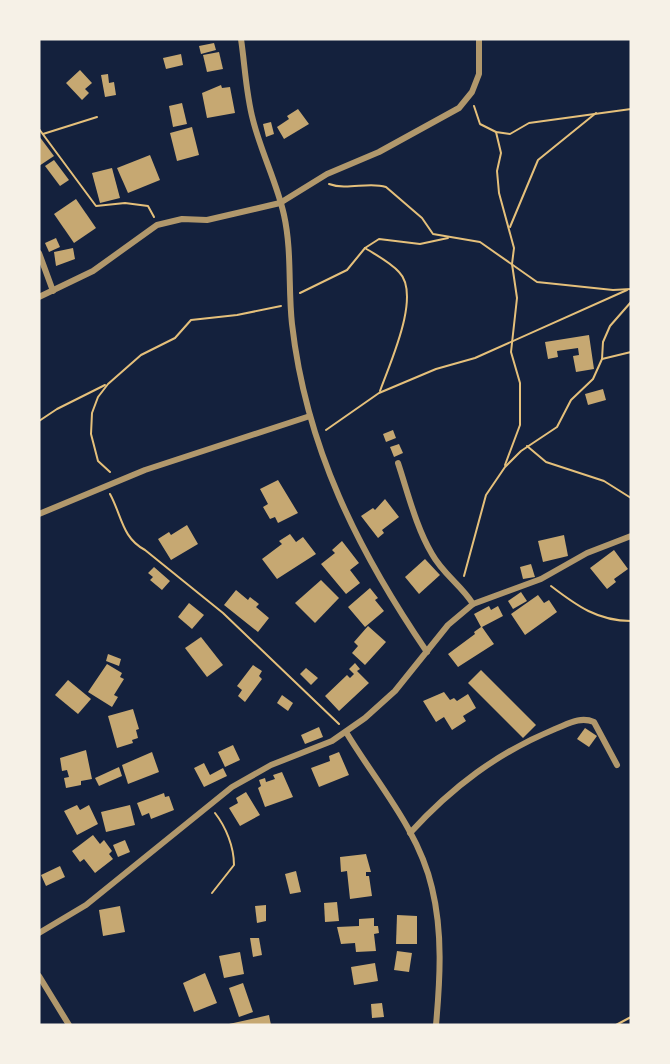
<svg xmlns="http://www.w3.org/2000/svg" width="670" height="1064" font-family="'Sofia Sans Condensed',sans-serif">
<style>
.building{fill:#c6a872}
.lines{fill:none;stroke-linecap:round;stroke-linejoin:round}
.path{stroke:#e5c07b;stroke-width:2}
.minor{stroke:#b1986c;stroke-width:6}
</style>
<rect width="100%" height="100%" fill="#14213d"/>
<g class="building">
<path d="M214,43L216,50L201,54L199,46Z"/>
<path d="M219,52L223,69L207,72L203,55Z"/>
<path d="M181,54L183,65L166,69L163,58Z"/>
<path d="M80,70L92,83L85,89L89,93L82,100L66,83Z"/>
<path d="M108,74L109,83L114,82L116,95L105,97L101,75Z"/>
<path d="M221,85L222,88L230,87L235,113L207,118L202,93Z"/>
<path d="M182,103L187,124L173,127L169,106Z"/>
<path d="M298,109L309,124L284,139L277,127L289,119L287,116Z"/>
<path d="M271,122L274,134L266,137L263,124Z"/>
<path d="M192,127L199,155L177,161L170,133Z"/>
<path d="M39,136L54,156L39,166Z"/>
<path d="M150,155L160,180L128,193L117,168Z"/>
<path d="M54,160L69,180L60,186L45,166Z"/>
<path d="M112,168L120,198L100,203L92,173Z"/>
<path d="M76,199L96,228L74,243L54,214Z"/>
<path d="M56,238L60,247L49,252L45,243Z"/>
<path d="M73,248L75,259L56,266L54,252Z"/>
<path d="M589,335L594,369L576,372L573,356L579,355L578,348L557,351L558,357L548,359L545,342Z"/>
<path d="M603,389L606,400L588,405L585,394Z"/>
<path d="M393,430L396,438L386,442L383,434Z"/>
<path d="M399,444L403,453L394,457L390,447Z"/>
<path d="M278,480L298,513L278,523L275,517L270,519L263,507L268,504L260,489Z"/>
<path d="M385,499L399,517L382,530L384,533L378,538L361,516L373,508L375,510Z"/>
<path d="M187,525L198,544L171,560L158,539L169,532L171,535Z"/>
<path d="M290,534L296,542L303,537L316,554L277,579L262,559L282,544L279,541Z"/>
<path d="M564,535L568,556L543,562L538,541Z"/>
<path d="M342,541L359,563L350,570L360,583L346,594L321,564L335,553L332,550Z"/>
<path d="M614,550L628,569L614,579L616,582L607,589L590,568Z"/>
<path d="M425,559L440,575L419,594L405,577Z"/>
<path d="M531,564L535,577L523,579L520,567Z"/>
<path d="M154,567L170,581L162,590L150,580L153,577L148,573Z"/>
<path d="M321,580L339,598L315,623L295,603Z"/>
<path d="M370,588L378,598L375,600L384,611L365,627L348,607Z"/>
<path d="M236,590L248,600L250,597L259,604L256,607L269,618L258,632L224,605Z"/>
<path d="M521,592L527,601L513,609L508,601Z"/>
<path d="M538,595L544,603L549,600L557,612L525,635L511,614Z"/>
<path d="M189,603L204,615L192,629L178,617Z"/>
<path d="M489,606L491,610L498,606L503,616L482,627L494,644L458,667L448,654L475,634L474,632L481,627L474,614Z"/>
<path d="M368,626L386,642L365,665L352,653L358,646L354,642Z"/>
<path d="M201,637L223,665L207,677L185,648Z"/>
<path d="M108,654L121,659L119,666L106,661Z"/>
<path d="M355,663L360,669L357,671L369,683L339,711L325,696L347,675L350,678L354,674L349,669Z"/>
<path d="M107,664L122,673L120,677L124,679L114,695L118,697L112,707L88,692Z"/>
<path d="M253,665L262,671L259,676L262,679L245,702L238,696L242,690L237,686Z"/>
<path d="M306,668L318,678L311,685L300,674Z"/>
<path d="M481,670L536,725L523,738L468,683Z"/>
<path d="M68,680L91,699L78,714L55,695Z"/>
<path d="M444,692L450,700L454,698L457,701L468,694L476,708L463,716L466,721L452,730L444,717L436,722L423,701Z"/>
<path d="M282,695L293,703L288,711L277,703Z"/>
<path d="M133,709L139,729L136,730L138,738L132,740L133,743L117,748L108,716Z"/>
<path d="M319,727L323,737L305,744L301,735Z"/>
<path d="M585,728L597,736L589,747L577,739Z"/>
<path d="M233,745L240,760L225,767L218,752Z"/>
<path d="M86,750L92,779L81,781V785L66,788L64,778L69,777L67,770L62,771L60,758Z"/>
<path d="M152,752L159,772L128,784L122,765Z"/>
<path d="M339,752L349,775L319,787L311,768L330,761L329,756Z"/>
<path d="M204,763L210,775L223,768L227,776L204,787L194,768Z"/>
<path d="M119,767L122,776L99,786L95,778Z"/>
<path d="M282,772L293,797L265,807L258,788L261,786L259,780L265,778L266,782L275,779L273,775Z"/>
<path d="M246,792L260,815L240,826L229,808L238,803L236,798Z"/>
<path d="M164,793L165,797L169,796L174,810L151,819L149,813L142,816L137,803Z"/>
<path d="M77,805L80,810L89,805L98,824L77,835L64,811Z"/>
<path d="M130,805L135,825L106,832L101,812Z"/>
<path d="M93,835L100,844L104,840L112,851L109,854L113,859L95,873L84,859L80,862L72,851Z"/>
<path d="M125,840L130,852L118,857L113,845Z"/>
<path d="M366,854L371,872H366V876H369L372,896L350,899L347,871L341,872L340,857Z"/>
<path d="M60,866L65,877L46,886L41,875Z"/>
<path d="M296,871L301,892L290,894L285,874Z"/>
<path d="M337,902L339,921L325,922L324,903Z"/>
<path d="M266,905V921L257,923L255,906Z"/>
<path d="M120,906L125,932L103,936L99,910Z"/>
<path d="M397,915L417,916V944H396Z"/>
<path d="M374,918V926H378L379,933L374,934L376,951L356,952L355,943L341,944L337,927L359,926V919Z"/>
<path d="M250,938H259L262,955L253,957Z"/>
<path d="M397,951L412,953L409,972L394,970Z"/>
<path d="M240,952L244,974L224,978L219,956Z"/>
<path d="M375,963L378,981L354,985L351,967Z"/>
<path d="M205,973L217,1003L194,1012L183,983Z"/>
<path d="M243,983L253,1012L239,1017L229,988Z"/>
<path d="M382,1003L384,1017L372,1018L371,1004Z"/>
<path d="M269,1015L271,1025H229V1024Z"/>
</g>
<g class="lines">
<g class="path">
<path d="M474,106L480,124L496,132L510,134L529,123L631,109"/>
<path d="M39,129L96,206L125,203L148,206L154,217"/>
<path d="M496,132L501,153L497,171L499,193L514,248L512,264L517,298L511,352L520,383V425L505,465"/>
<path d="M43,134L97,117"/>
<path d="M329,184C348,191 368,181 386,187L422,218L433,234L480,242L537,282L613,290L631,289"/>
<path d="M510,227L538,160L596,113"/>
<path d="M365,248C376,255 390,262 399,272C422,295 389,365 380,391"/>
<path d="M300,293L347,270L365,248L379,239L420,244L448,238"/>
<path d="M602,359L631,352"/>
<path d="M39,421L57,409L105,385"/>
<path d="M326,430L379,393L436,369L475,358L627,290"/>
<path d="M527,446L546,462L604,481L631,498"/>
<path d="M110,472L98,461L91,434L92,413L98,397L108,384L141,355L175,338L191,320L237,315L281,306"/>
<path d="M110,494C122,516 122,538 145,550L223,613L339,724"/>
<path d="M464,576L486,495L505,467L521,451L557,427L571,400L593,379L602,359L603,342L610,326L631,302"/>
<path d="M551,586C577,606 598,621 631,621"/>
<path d="M212,893L234,865C234,847 226,827 215,813"/>
<path d="M616,1025L631,1017"/>
</g>
<g class="minor">
<path d="M241,39C245,66 246,94 253,120C261,152 277,183 284,215C292,251 288,288 292,324C306,447 358,551 427,652"/>
<path d="M39,253L53,291"/>
<path d="M39,297L93,271L157,225L182,219L207,220L280,203L327,174L379,152L459,108L472,92L479,74V39"/>
<path d="M398,463C408,493 416,527 432,554C443,574 461,585 473,604"/>
<path d="M39,514L145,470L310,416"/>
<path d="M346,732C376,782 419,830 432,888C443,933 440,980 436,1025"/>
<path d="M410,833C452,787 497,753 555,729C568,724 580,716 594,722L617,765"/>
<path d="M39,933L86,905L232,787L271,765L332,741L365,718L395,691L448,625L473,604L541,579L587,553L631,536"/>
<path d="M39,976L69,1025"/>
</g>
</g>
<rect width="670" height="1064" fill="none" stroke="#f6f1e7" stroke-width="81"/>
</svg>
